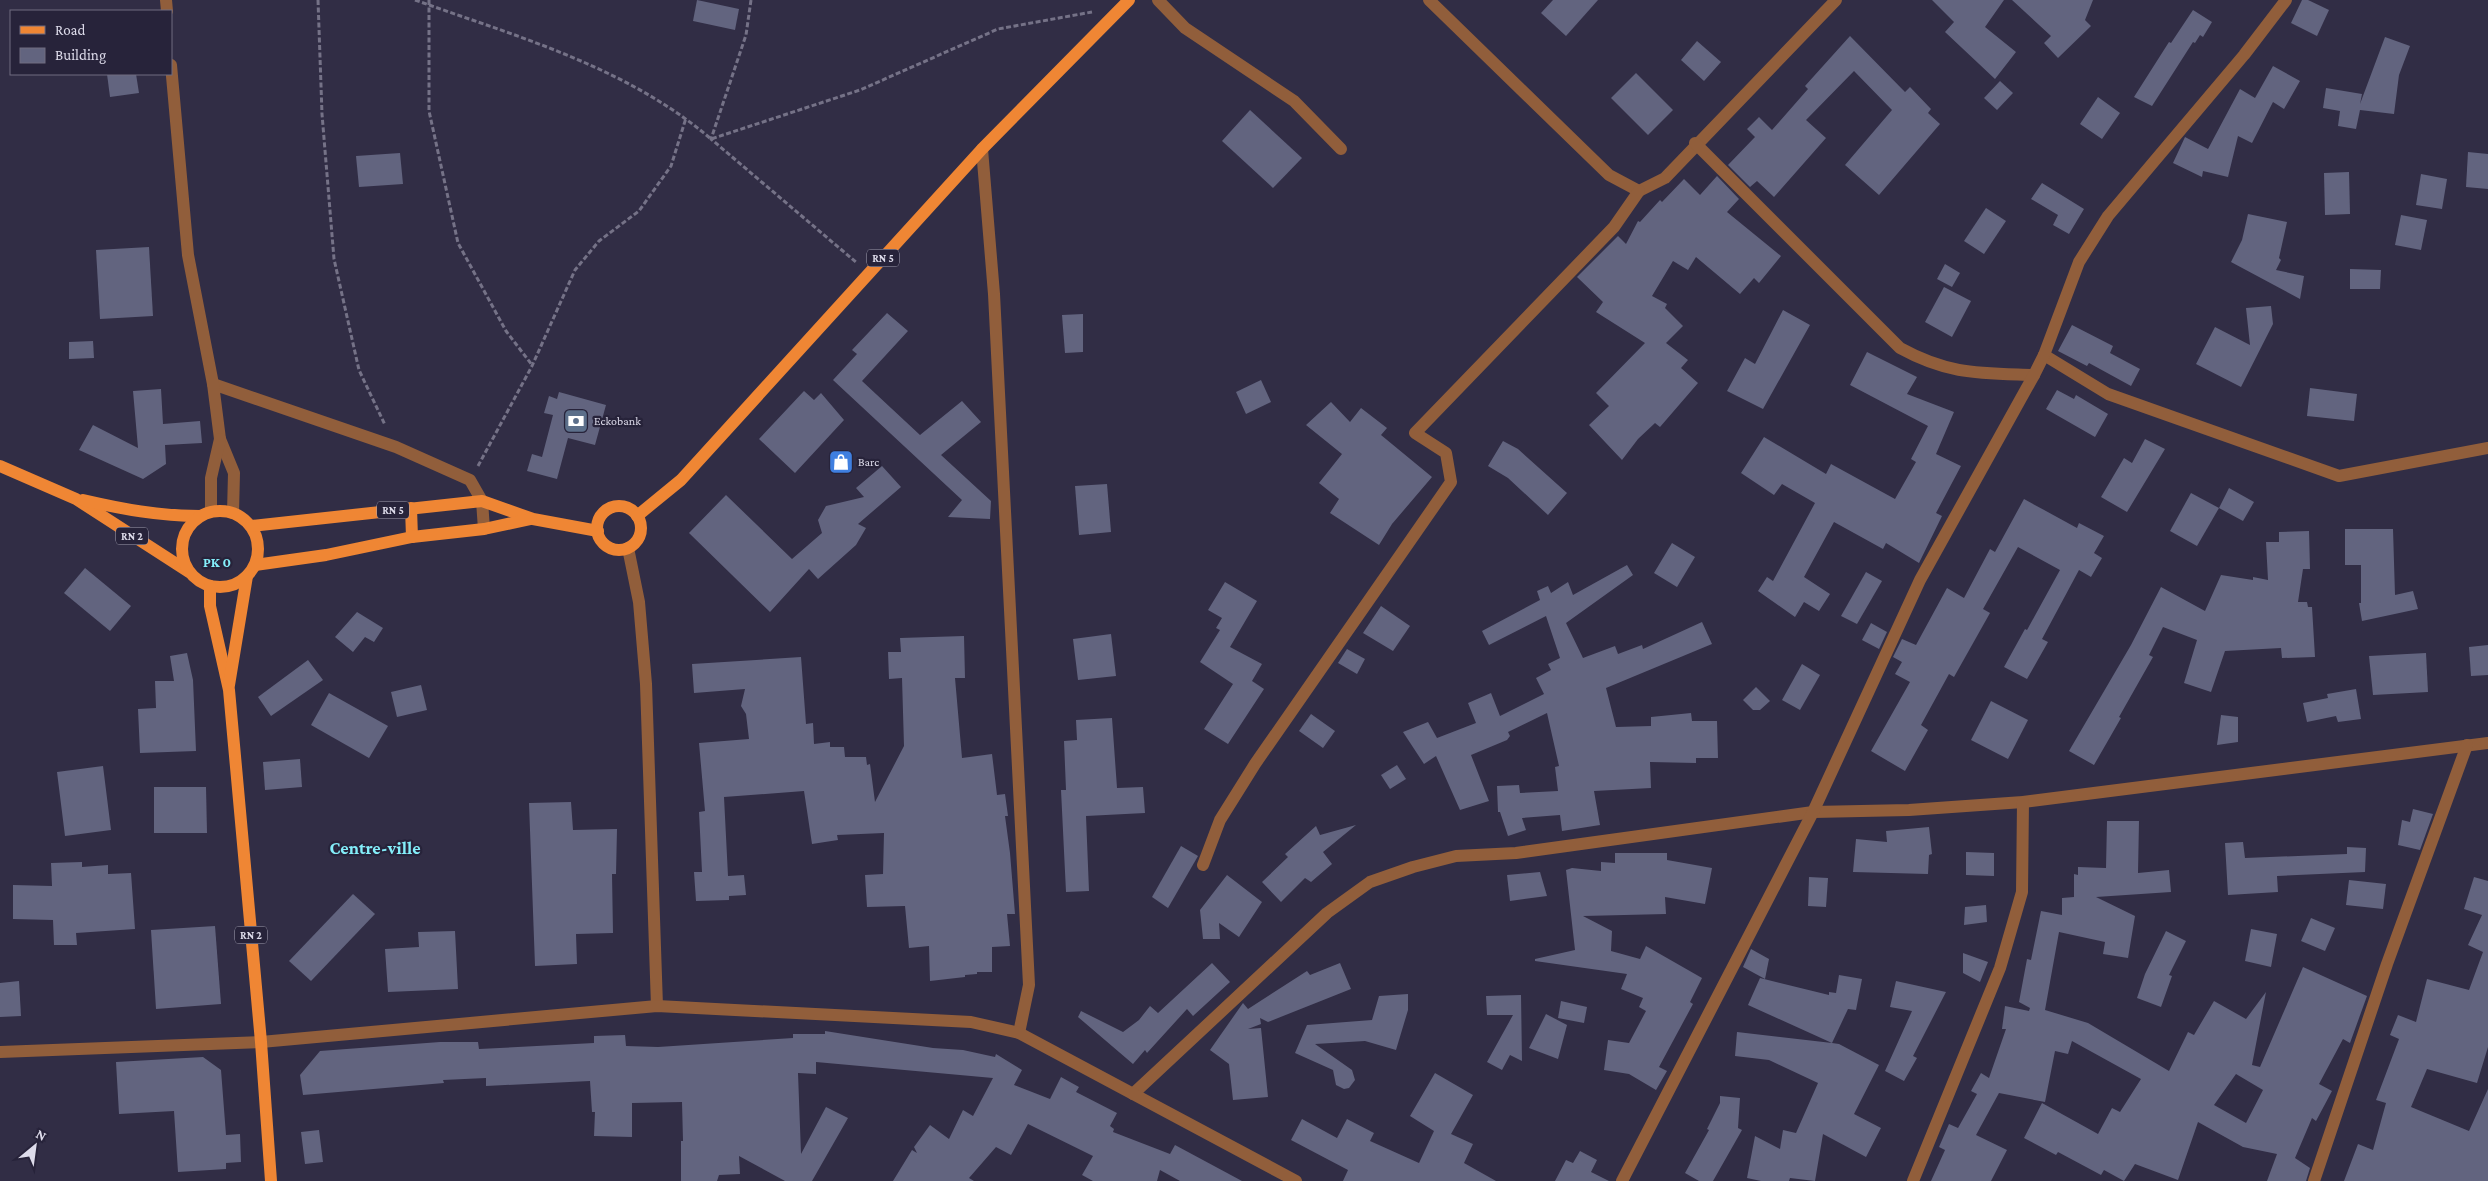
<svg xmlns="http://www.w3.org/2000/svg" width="2488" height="1181" font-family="'Crimson Pro',serif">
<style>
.building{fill:#62647f;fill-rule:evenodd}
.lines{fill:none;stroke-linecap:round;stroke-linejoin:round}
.path{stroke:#757287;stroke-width:3;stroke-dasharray:5 2.5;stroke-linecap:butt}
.service{stroke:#915e3b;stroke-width:12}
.minor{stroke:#915e3b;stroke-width:12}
.tertiary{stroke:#915e3b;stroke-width:12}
.primary{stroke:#ef8634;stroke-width:12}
.labels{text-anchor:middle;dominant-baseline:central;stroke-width:4.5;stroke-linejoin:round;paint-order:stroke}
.shield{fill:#27233a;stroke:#a6a4b5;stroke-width:1}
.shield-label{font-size:11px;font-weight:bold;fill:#dddbea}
.poi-label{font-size:12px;fill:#dddbea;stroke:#27233a;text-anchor:start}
.neighbourhood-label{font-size:14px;font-weight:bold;fill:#84eefa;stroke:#27233a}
.district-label{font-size:18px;font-weight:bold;fill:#84eefa;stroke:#27233a}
</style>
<rect width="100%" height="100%" fill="#312d45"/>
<g class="building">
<path d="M697,0L739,9L735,30L693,21Z"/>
<path d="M1553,0H1598L1566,36L1541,13Z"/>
<path d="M1932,0H2004L1985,27L2016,52L1995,79L1945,32L1954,22Z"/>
<path d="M2012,0H2093L2085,20L2091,26L2058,58L2044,43L2051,36Z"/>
<path d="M2302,0H2308L2329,10L2317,36L2291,23Z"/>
<path d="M2193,10L2212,22L2203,37L2200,35L2195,43L2193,42L2152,106L2134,97L2169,42L2171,43Z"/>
<path d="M1850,36L1905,92L1910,87L1931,109L1928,113L1940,124L1879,195L1845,165L1892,110L1854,71L1806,120L1826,138L1774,197L1757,181L1750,187L1728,165L1755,137L1747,129L1759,117L1772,130L1808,89L1805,86Z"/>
<path d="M2385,37L2410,46L2399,75L2394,114L2360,110L2356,129L2338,126L2340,111L2323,108L2326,88L2362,94L2360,104Z"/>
<path d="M1697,41L1721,62L1704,81L1681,60Z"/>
<path d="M2273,66L2300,81L2284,109L2273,102L2252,143L2238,136L2228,177L2203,171L2202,177L2173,163L2185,137L2208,149L2240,89L2255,98Z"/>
<path d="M1636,73L1673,110L1648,135L1611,98Z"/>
<path d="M107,74H136L139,93L110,97Z"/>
<path d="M2000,81L2013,93L1997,110L1984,98Z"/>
<path d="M2098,97L2120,113L2102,139L2080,124Z"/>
<path d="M1250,110L1302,158L1273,188L1222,141Z"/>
<path d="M2468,152L2488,154V189L2466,187Z"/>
<path d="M400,153L403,184L359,187L356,156Z"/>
<path d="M2349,172L2350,214L2325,215L2324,173Z"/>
<path d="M2421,174L2447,179L2442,209L2416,205Z"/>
<path d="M1717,176L1739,199L1727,212L1781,256L1759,283L1754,278L1740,294L1696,257L1688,270L1673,261L1652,296L1667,304L1665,308L1683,326L1666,343L1688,360L1681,368L1698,383L1660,427L1655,423L1638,439L1622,460L1589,425L1609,406L1596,393L1645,343L1596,312L1603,302L1577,277L1618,236L1626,244L1638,221L1640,222L1660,200L1662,202L1684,179L1700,195Z"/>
<path d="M2042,183L2084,209L2069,234L2053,225L2058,215L2031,199Z"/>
<path d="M1986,208L2006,221L1984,254L1964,241Z"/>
<path d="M2248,214L2287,222L2279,258L2281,260L2276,270L2304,276L2300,299L2231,262L2242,240Z"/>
<path d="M2401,215L2427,220L2421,250L2395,245Z"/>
<path d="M149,247L153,316L100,319L96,250Z"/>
<path d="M1945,264L1960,273L1952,287L1937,279Z"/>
<path d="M2350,269L2381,270L2380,289H2350Z"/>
<path d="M1944,287L1971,301L1952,337L1925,322Z"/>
<path d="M2271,306L2273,324L2241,387L2196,364L2215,327L2250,345L2246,308Z"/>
<path d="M1783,310L1810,325L1763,409L1727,391L1745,358L1755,364Z"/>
<path d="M887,313L908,331L862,381L920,435L962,401L981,422L941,455L991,501L990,519L948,517L962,500L833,380L857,354L852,350Z"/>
<path d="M1083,314V352L1065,353L1062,315Z"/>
<path d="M2072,325L2113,346L2110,353L2140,369L2131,386L2089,363L2087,366L2058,351Z"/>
<path d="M93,341L94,358L69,359V342Z"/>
<path d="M1867,352L1917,377L1907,394L1954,412L1936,454L1961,466L1936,513L1942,516L1919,563L1886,543L1883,549L1834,522L1804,577L1830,594L1819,611L1804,602L1795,617L1758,591L1767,577L1773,581L1815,503L1782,484L1774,495L1741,473L1764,437L1826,474L1831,464L1895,499L1916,462L1911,459L1928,426L1850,385Z"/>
<path d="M1261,380L1271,402L1246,414L1236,392Z"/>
<path d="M2310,388L2357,394L2354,421L2307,416Z"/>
<path d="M161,389L163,424L200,421L202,443L165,445L166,464L143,479L79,450L93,425L138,448L133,391Z"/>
<path d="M2057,390L2074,399L2076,395L2108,414L2095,437L2046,409Z"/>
<path d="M804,391L814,400L821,393L844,420L795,473L759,439Z"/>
<path d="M559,392L606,405L595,445L568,438L557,479L527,471L532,454L542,457L553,415L544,413L549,396L557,399Z"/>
<path d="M1331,402L1350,422L1361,408L1387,428L1381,435L1432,477L1392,524L1379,545L1330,513L1339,499L1319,483L1342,454L1306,425Z"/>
<path d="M2145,439L2165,449L2127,512L2101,497L2124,458L2132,463Z"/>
<path d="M1503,441L1518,449L1567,493L1548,515L1508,478L1488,466Z"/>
<path d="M882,466L901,487L858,524L866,528L856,545L818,579L809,569L770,612L689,533L726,495L792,559L822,533L818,520L826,506L864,497L856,488Z"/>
<path d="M1107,484L1111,532L1079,535L1075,486Z"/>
<path d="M2229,488L2254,502L2243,521L2219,508Z"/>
<path d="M2191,493L2219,508L2197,546L2170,531Z"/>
<path d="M2024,499L2077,528L2079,523L2104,536L2094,553L2102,558L2091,577L2079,570L2042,639L2048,642L2027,679L2004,667L2025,629L2027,630L2060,570L2018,547L1983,609L1990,613L1954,677L1949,674L1921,725L1928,730L1905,771L1871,751L1910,682L1895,674L1902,662L1893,657L1902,639L1916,645L1947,588L1964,598L1990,549L1995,552Z"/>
<path d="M2345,529H2393L2395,595L2413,591L2418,609L2362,621L2359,603H2361V565H2345Z"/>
<path d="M2309,531L2310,569H2303L2298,602H2307L2308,607H2312L2315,657L2282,658L2281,648L2225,651L2211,692L2184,683L2197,640L2163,627L2149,655L2153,657L2119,717L2121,718L2094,765L2069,751L2131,645L2161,587L2205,611L2221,575L2253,580V577L2268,580L2266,542H2279V532Z"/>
<path d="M1672,543L1695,557L1677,587L1654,573Z"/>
<path d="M1627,565L1633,575L1566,623L1583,658L1615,646L1618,654L1642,645L1643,649L1702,622L1712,644L1606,688L1616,727L1651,726V717L1691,713L1692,721H1717L1718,758H1696V763L1650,762L1651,788L1594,791L1600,825L1562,831L1560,815L1522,818L1526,830L1508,836L1500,812H1498L1497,786L1519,785L1520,793L1558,791L1555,767L1559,766L1547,713L1508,732L1510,736L1507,740L1471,755L1489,801L1460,810L1436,756L1424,764L1403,732L1428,722L1437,738L1476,723L1468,703L1491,693L1500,716L1544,694L1536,678L1551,670L1548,664L1560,658L1546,616L1489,645L1482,631L1540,600L1537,591L1548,586L1551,593L1568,582L1573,595Z"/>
<path d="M85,568L131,606L110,631L64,593Z"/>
<path d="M1866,572L1882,581L1857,624L1841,616Z"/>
<path d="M1225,582L1257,601L1230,647L1262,664L1252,681L1264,689L1228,744L1204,729L1233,684L1200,662L1220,630L1216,628L1222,618L1208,610Z"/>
<path d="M1381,606L1410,626L1393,651L1363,633Z"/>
<path d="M357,612L383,628L374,642L365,637L353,652L335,637Z"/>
<path d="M1871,623L1887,632L1879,649L1862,640Z"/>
<path d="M1111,634L1116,676L1078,680L1073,639Z"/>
<path d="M964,636L965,678H955L962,758L992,754L997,795L1005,794L1008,816H1005L1010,853L1015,914H1007L1010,946L992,947V972H977V974L965,975V977L930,981L929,946L909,948L905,906L867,907L865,875L883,874L884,833L837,835L838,840L812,844L804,791L724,797L728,876L744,875L746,895L729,896V900L696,901L694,872H702L699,812L705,811L699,743L749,739L746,714L741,706L745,689L694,693L692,664L801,657L806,724L813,723L814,744L830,742V747H844L845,757H866L867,765L870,764L875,802L904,746L902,678L889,679L888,652H901L900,638Z"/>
<path d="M2488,645V675L2471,676L2469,647Z"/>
<path d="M1347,649L1365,659L1357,674L1338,663Z"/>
<path d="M187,653L193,680L196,751L140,753L138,709L156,708L155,681H174L170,656Z"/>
<path d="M2426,653L2428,692L2373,695L2369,656Z"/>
<path d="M308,660L323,680L271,716L258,697Z"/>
<path d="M1802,664L1820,675L1800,710L1782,700Z"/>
<path d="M421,685L427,710L397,717L391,692Z"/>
<path d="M1756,687L1770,701L1760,710H1753L1743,700Z"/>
<path d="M2356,689L2361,719L2338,722L2336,716L2307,722L2303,703L2328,698L2327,694Z"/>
<path d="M329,693L388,726L369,758L311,725Z"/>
<path d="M1991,701L2028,720L2008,759L1971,740Z"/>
<path d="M1311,714L1335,731L1323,748L1299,731Z"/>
<path d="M2221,715L2238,717V742L2217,745Z"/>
<path d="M1112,718L1117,788L1143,787L1145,813L1086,816L1089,891L1066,892L1061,790H1066L1064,741L1077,740L1076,720Z"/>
<path d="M300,759L302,787L265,790L263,762Z"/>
<path d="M1397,765L1406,779L1390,789L1381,775Z"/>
<path d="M103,766L111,830L65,836L57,772Z"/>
<path d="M154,787H206L207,833H154Z"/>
<path d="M571,802L573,830L617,829L616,874H612L613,933L576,934L577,964L535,966L529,803Z"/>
<path d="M2413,809L2433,814L2420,850L2398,845L2402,820L2410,822Z"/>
<path d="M2107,821H2139L2138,873L2169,870L2171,892L2096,897L2135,916L2128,958L2103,954L2105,942L2059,932L2045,1010L2088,1023L2169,1071L2188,1032L2194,1035L2214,1001L2246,1019L2266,992L2252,1065L2260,1067L2303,967L2367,996L2350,1043L2343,1039L2319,1084L2332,1091L2316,1121L2312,1118L2295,1158L2310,1168L2306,1181H2267L2277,1154L2243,1147L2198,1122L2178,1180L2135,1164L2124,1181L2104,1170L2101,1175L2058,1152L2056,1155L2024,1138L2042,1103L2098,1134L2112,1108L2120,1112L2141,1079L2072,1041L2068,1054L2055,1051L2045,1102L1999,1093L1976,1135L2007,1150L1991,1181H1931L1945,1150L1939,1147L1949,1124L1958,1128L1977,1094L1971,1091L1981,1073L1989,1078L2006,1029H2002L2005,1006L2029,1011L2030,1008L2019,1002L2027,959L2031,960L2041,911L2062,915V898L2074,897V874L2078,875V867L2106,868ZM2236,1074L2263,1090L2246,1123L2214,1105Z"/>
<path d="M1356,825L1323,852L1332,864L1311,882L1305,878L1281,902L1262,882L1288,857L1285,854L1316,826L1320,835Z"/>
<path d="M1929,827L1932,854L1929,855L1928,874L1853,872L1856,839L1887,842L1886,831Z"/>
<path d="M2243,842L2245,858L2347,854V847L2366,848L2365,872L2277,876L2278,892L2228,895L2225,843Z"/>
<path d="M1181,846L1198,856L1168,908L1152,897Z"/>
<path d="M1966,852L1994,853V876L1966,875Z"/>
<path d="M1615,853H1667V860L1712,868L1705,904L1665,897L1666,914L1583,916L1612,931L1611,951L1640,959L1646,946L1702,978L1690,1002L1693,1004L1659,1067L1667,1071L1656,1090L1629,1074L1604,1070L1608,1040L1629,1043L1646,1011L1639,1007L1643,998L1621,989L1627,974L1535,961V959L1575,950L1566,870L1572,868L1601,871V862L1615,863Z"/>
<path d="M82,862V867L108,865V874L131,873L135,929L76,933L77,945H54L53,920L13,919V885L52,886L51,863Z"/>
<path d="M1540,872L1547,896L1510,901L1507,875Z"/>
<path d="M1227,875L1262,902L1239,937L1219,923L1220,939H1203L1200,910Z"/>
<path d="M1809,877L1828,878L1826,907L1808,906Z"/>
<path d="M2474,877L2488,881V1047L2477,1083L2427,1069L2411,1107L2469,1131L2488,1089V1181H2344L2358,1144L2373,1150L2386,1103L2376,1100L2399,1039L2390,1035L2398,1015L2416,1022L2427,979L2469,990L2483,952L2468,945L2482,915L2464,909Z"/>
<path d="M2349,880L2386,884L2383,909L2346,905Z"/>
<path d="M353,894L375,914L311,981L289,961Z"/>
<path d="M1986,905L1987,922L1964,925L1965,907Z"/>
<path d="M2311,918L2335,928L2325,951L2301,941Z"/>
<path d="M215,926L221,1004L156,1009L151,930Z"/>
<path d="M2251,929L2277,934L2271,967L2245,961Z"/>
<path d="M455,931L458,989L388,992L385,949L419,947L418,932Z"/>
<path d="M2166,931L2186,941L2169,975L2172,976L2161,1007L2137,998L2145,974Z"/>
<path d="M1751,949L1769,959L1765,979L1743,967Z"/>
<path d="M1963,953L1988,962L1980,982L1963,973Z"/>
<path d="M1212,963L1230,982L1193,1016L1187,1009L1147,1053L1145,1050L1133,1064L1078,1017L1081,1011L1123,1032L1139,1020L1150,1006L1158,1013Z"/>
<path d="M1340,963L1351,989L1268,1022L1260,1018L1261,1024L1248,1029L1261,1028L1268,1097L1233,1100L1229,1064L1210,1050L1243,1003L1248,1009L1307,971L1310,975Z"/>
<path d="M1839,975L1862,979L1856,1010L1848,1009L1832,1043L1839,1044L1879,1065L1854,1114L1881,1128L1866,1157L1823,1134L1815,1181L1790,1178L1789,1181H1761L1747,1178L1755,1136L1780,1149L1783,1130L1796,1133L1818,1083L1769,1060L1735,1056L1737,1032L1832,1043L1748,1005L1760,978L1829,995V992L1836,993Z"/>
<path d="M19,981L21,1016L0,1017V983Z"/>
<path d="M1896,981L1946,992L1913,1056L1917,1058L1904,1081L1885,1071L1912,1011L1890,1007Z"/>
<path d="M1408,994V1010L1396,1050L1365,1041L1315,1044L1352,1070L1355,1080L1349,1088L1344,1089L1336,1085L1333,1070L1295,1053L1307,1025L1372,1020L1379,996Z"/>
<path d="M1521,995L1522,1061L1510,1055L1502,1070L1487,1062L1513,1015H1487L1486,996Z"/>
<path d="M1561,1001L1587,1007L1584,1023L1558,1018Z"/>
<path d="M1546,1014L1567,1025L1558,1059L1529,1048Z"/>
<path d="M825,1031L933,1048L963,1050L995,1057L996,1054L1022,1070L1014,1085L1050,1099L1061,1077L1079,1087L1076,1092L1117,1113L1110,1126L1114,1129L1113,1132L1170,1154L1175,1145L1242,1181H1180L1160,1170L1157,1181H1093L1082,1175L1093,1156L1028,1124L1011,1155L996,1147L969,1178L974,1181H893L912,1150L917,1153L914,1147L930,1125L949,1139L963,1110L973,1116L993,1078L816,1062V1074L798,1073L801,1154L826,1107L848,1118L812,1181H785L739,1156L740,1174L719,1175L717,1181H681V1141H683L682,1102L632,1103V1137L594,1136L595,1112H592L590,1081L486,1086V1078L443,1080L444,1083L303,1095L300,1075L320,1051L440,1042H478L479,1049L594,1043V1036L625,1035L626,1046L658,1047L793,1038V1034H825Z"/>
<path d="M203,1057L221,1070L226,1135L240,1134L241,1162L226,1163V1169L178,1172L174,1111L119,1114L116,1062Z"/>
<path d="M1435,1073L1473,1095L1451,1134L1473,1144L1464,1163L1496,1181H1343L1348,1170L1291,1140L1302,1119L1337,1138L1347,1119L1374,1133L1370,1141L1419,1163L1434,1131L1410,1116Z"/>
<path d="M1720,1096L1740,1098L1738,1128L1742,1130L1713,1181H1699L1685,1173L1709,1130L1707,1129L1720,1103Z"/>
<path d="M319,1130L323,1162L305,1164L301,1132Z"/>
<path d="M1580,1151L1597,1160L1591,1172L1609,1181H1555L1566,1160L1573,1163Z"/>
</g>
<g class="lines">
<g class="path">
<path d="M318,0L322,114L334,259L359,370L385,425"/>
<path d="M415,0C518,37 627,67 711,139L860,90L998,29L1092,12"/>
<path d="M429,0V111L458,243L506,331L532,365"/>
<path d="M751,0L746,35L711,139L857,263"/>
<path d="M478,466L532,366L575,270L599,241L639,211L671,166L686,118"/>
</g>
<path class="service" d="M1158,0L1185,28L1294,101L1341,149"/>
<g class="minor">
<path d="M1429,0L1609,175L1639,191L1665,178L1836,0"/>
<path d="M1695,143L1900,348C1949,375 1980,373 2034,375"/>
<path d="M982,149L994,294L1029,985L1019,1033"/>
<path d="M2044,355L2108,394L2339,476L2488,448"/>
<path d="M213,384L396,447L470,480L482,501L484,529"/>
<path d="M1203,865L1220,820L1255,764L1451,482L1446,453L1415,433L1614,227L1639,191"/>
<path d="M1133,1094L1327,913L1370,882L1413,867L1456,856L1516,853L1813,812L1909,810L2023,802L2488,743"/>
<path d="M1622,1181L1813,812L1920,580L2034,375L2044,355L2079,262L2108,216L2244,55L2286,0"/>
<path d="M1913,1181L2000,968L2022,892L2023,802"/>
<path d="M2314,1181L2387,964L2467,745"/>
</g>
<g class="tertiary">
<path d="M166,0L167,11"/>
<path d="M171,65L188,255L213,384L220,439L234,473L233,513"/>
<path d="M211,511V478L220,439"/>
<path d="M628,548L639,602L646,684L657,1006"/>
<path d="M0,1052L261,1042L657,1006L971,1022L1019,1033L1296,1181"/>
</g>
<g class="primary">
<path d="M0,466L76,499L189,572"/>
<path d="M83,500C122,509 159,516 200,516"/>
<circle cx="619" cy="528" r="22"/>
<path d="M411,508L412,537"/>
<circle cx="220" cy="549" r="38"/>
<path d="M637,516L681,480L982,149L1129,0"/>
<path d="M251,526L482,501L533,519L598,531"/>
<path d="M255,565L326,555L412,537L484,529L531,519"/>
<path d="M210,586V606L229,690L261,1042L271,1181"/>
<path d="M229,685L247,576"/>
</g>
</g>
<defs>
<symbol id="bank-square" viewBox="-11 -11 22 22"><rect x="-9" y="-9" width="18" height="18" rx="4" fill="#5c6f8a" stroke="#27233a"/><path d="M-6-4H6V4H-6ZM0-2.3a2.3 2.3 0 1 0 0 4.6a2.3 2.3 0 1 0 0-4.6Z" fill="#fff"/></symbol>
<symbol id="shop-square" viewBox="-11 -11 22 22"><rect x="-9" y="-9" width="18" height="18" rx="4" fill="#3f7fe0" stroke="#27233a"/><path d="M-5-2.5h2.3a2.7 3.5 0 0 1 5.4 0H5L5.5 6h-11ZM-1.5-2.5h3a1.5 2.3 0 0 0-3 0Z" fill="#fff"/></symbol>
</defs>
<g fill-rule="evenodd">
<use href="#bank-square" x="562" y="407" width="28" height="28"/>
<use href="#shop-square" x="827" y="448" width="28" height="28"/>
</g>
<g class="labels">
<g class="shield">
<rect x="867" y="249.5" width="32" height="17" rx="4"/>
<rect x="377" y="501.5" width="32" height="17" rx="4"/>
<rect x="116" y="527.5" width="32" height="17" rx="4"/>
<rect x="235" y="926.5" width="32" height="17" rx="4"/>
</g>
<g class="shield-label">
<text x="883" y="258">RN 5</text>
<text x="393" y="510">RN 5</text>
<text x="132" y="536">RN 2</text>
<text x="251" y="935">RN 2</text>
</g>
<g class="poi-label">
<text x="594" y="421">Eckobank</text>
<text x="858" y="462">Barc</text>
</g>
<g class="neighbourhood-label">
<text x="217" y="562">PK 0</text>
</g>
<g class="district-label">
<text x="375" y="848">Centre-ville</text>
</g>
</g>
<rect x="10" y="10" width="162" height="65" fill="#27233a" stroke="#706d80"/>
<rect x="20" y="26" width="25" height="8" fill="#ef8634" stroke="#706d80"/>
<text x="55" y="35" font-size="15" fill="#dddbea">Road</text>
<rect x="20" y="48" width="25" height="15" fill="#62647f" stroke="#706d80"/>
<text x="55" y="60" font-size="15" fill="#dddbea">Building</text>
<g transform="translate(35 1146) rotate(29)" stroke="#27233a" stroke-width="4" paint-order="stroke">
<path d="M0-4L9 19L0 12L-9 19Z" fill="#dddbea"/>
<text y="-8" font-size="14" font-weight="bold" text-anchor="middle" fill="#dddbea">N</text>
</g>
</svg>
